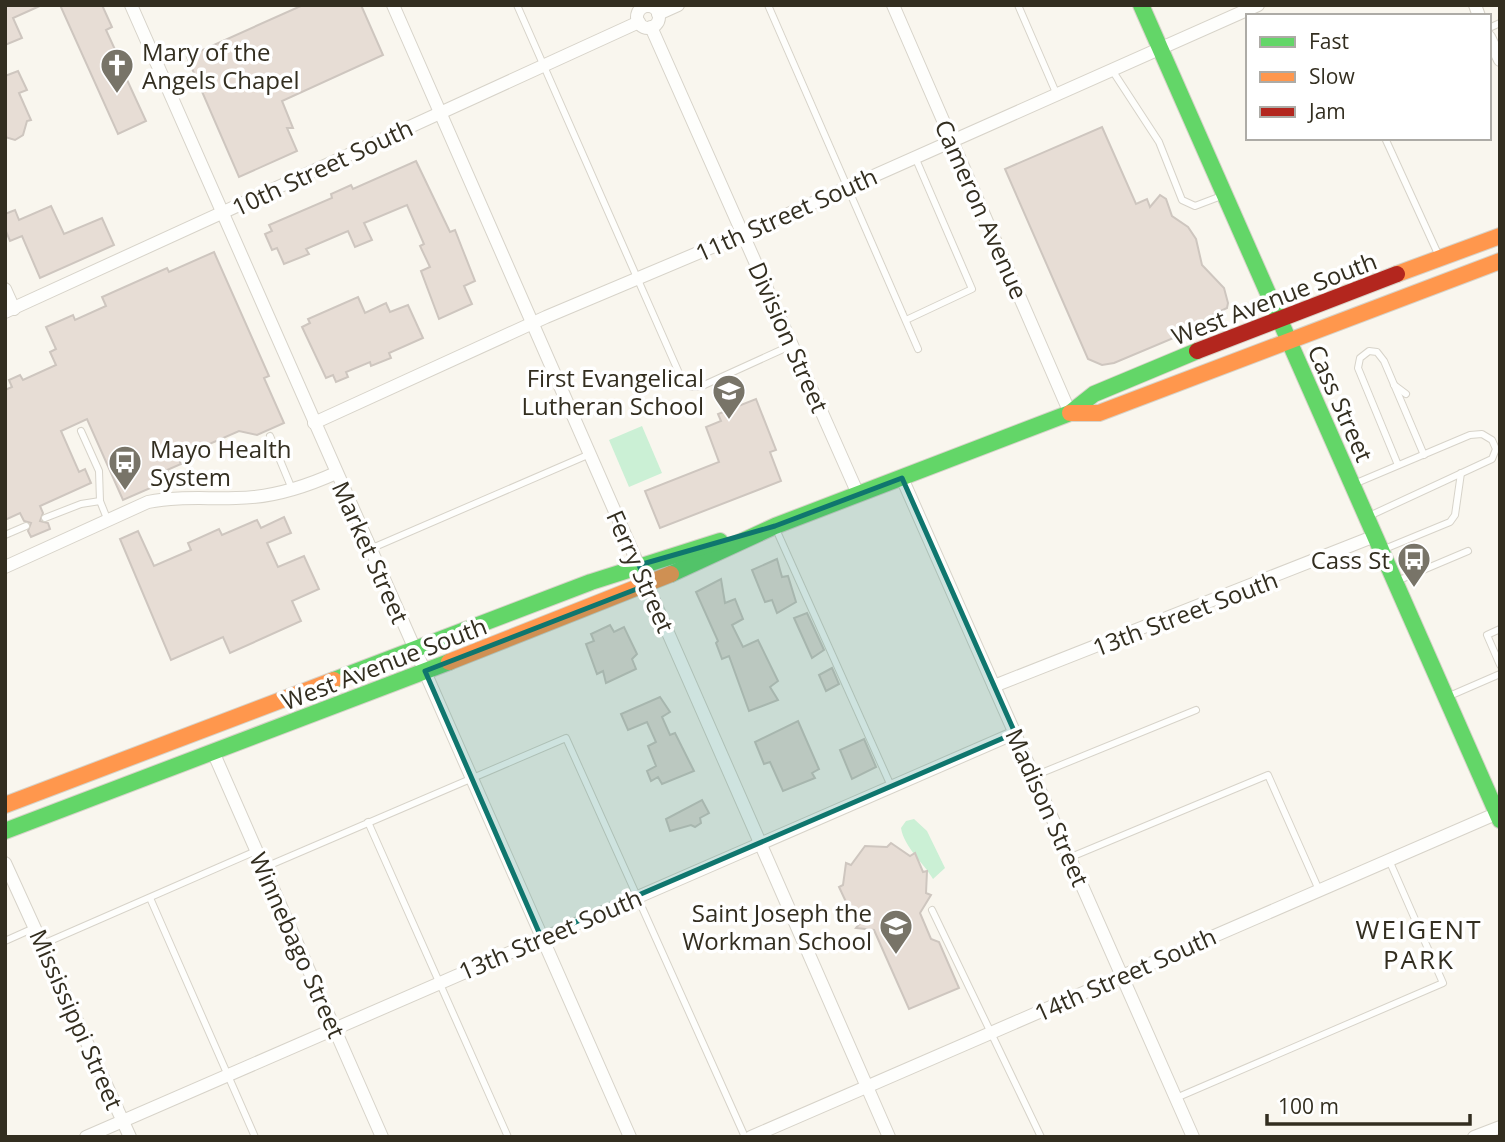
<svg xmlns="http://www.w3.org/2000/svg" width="1505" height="1142" font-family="'Open Sans',sans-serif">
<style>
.green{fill:#cbf0d5}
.building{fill:#e7ddd5;stroke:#cec6bf;stroke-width:2}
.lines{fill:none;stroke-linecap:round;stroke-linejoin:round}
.lane-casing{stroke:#d7d3c9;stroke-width:8}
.street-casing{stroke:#d7d3c9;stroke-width:14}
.fast-casing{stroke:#d7d3c9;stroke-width:18}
.slow-casing{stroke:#d7d3c9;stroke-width:18}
.jam-casing{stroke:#d7d3c9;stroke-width:18}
.lane{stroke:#fefefc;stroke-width:6}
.street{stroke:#fefefc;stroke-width:12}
.fast{stroke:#63d668;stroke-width:16}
.slow{stroke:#ff974d;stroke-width:16}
.jam{stroke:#b3261e;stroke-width:16}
.marked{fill:#0f766e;fill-opacity:0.2;stroke:#0f766e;stroke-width:5;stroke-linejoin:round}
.labels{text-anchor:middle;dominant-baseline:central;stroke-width:7;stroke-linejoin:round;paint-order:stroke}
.poi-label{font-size:24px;fill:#332e20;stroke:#fff;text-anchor:end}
.street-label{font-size:24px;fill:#332e20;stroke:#fff}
.neighbourhood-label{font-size:26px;letter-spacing:2px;fill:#332e20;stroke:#fff}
</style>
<rect width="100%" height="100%" fill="#f9f6ee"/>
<g class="green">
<path d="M642,426L662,473L629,487L609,440Z"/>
<path d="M914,819L927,831L945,868L933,879C923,862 904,847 901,828L906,821Z"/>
</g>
<g class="building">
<path d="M5,5H42L13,18L22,38L5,45Z"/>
<path d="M60,5H102L112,27L106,30L117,54L122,51L129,66L122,69L146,121L118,134Z"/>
<path d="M303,5H361L383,55L282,101L293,128H287L297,151L239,177L187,57Z"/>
<path d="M18,71L27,90L19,93L31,120L27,121L23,135L15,140L5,137V76Z"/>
<path d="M1102,127L1136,204L1147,199L1150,207L1160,195L1166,199L1172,216L1188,227L1196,239L1202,265L1224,288L1228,303L1227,308L1212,315L1214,321L1114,363L1102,365L1088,359L1005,169Z"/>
<path d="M416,161L450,232L455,230L462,248L475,281L464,286L472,304L439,319L421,271L430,267L420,246L424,244L407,205L364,223L372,240L355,247L348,231L306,249L309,254L284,264L277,248L272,250L265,234L272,231L269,225L332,198L331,194L351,185L353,189Z"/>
<path d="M51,206L64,234L102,218L114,245L40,278L22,236L10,241L5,229V214L15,210L19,220Z"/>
<path d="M214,252L269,376L264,378L284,423L257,435L239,431L198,449L195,444L176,453L181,464L167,470L171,479L123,500L87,419L61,431L79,472L85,469L91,483L40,506L43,513L40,521L48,523L50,529L31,537L28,531L31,523L24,521L20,513L5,520V390L12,387L9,380L20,375L23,380L56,365L50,352L56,349L46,327L73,315L75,320L106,306L102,297L167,268L169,272Z"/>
<path d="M358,297L365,313L386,303L390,312L408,305L423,338L389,353L391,358L371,366L370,362L346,372L348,377L336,382L333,375L326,378L302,327L310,323L308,319Z"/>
<path d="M756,399L776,450L770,452L781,481L660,528L645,491L719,462L706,427L721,421L718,414Z"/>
<path d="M284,517L291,533L267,543L278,567L304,556L319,589L292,601L301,621L230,653L223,637L171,660L120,539L138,531L154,566L191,550L188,543L219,529L222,535L257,520L261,528Z"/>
<path d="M777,559L782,577L788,576L796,602L777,613L772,600L765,602L752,570Z"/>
<path d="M721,579L725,603L735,599L743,619L732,625L743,647L758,640L778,681L770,687L778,700L749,711L729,656L722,659L716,643L718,641L696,592Z"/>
<path d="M807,613L824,650L812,658L794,618Z"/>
<path d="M610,625L614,632L624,627L637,654L632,659L636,669L606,683L603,671L597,674L586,644L594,641L591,634Z"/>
<path d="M832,668L839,684L826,691L819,675Z"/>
<path d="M660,697L670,712L662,717L670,735L675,733L694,771L662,784L658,777L651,781L647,771L656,766L648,746L656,742L647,722L628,730L621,714Z"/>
<path d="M798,721L819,769L812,773L815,778L783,791L770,762L764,764L755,742Z"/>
<path d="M864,739L876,767L852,779L840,750Z"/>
<path d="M702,800L709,813L700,818L701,823L695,827L691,825L670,831L666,819Z"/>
<path d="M891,843L910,856L915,853L923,872L927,871L926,893L931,895L920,913L931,939L939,942L959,988L909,1009L874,930L856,928L861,922L841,908L847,904L839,887L843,885L846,863L851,865L865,846L887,847Z"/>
</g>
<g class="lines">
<defs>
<g id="lane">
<path d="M517,5L679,373L691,387L702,386L792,345"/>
<path d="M768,5L918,349"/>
<path d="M1018,5L1057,95"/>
<path d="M1489,28L1500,23"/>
<path d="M1112,70L1159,142L1182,200L1195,206L1224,195"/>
<path d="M1385,138L1438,254"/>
<path d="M906,320L972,289L915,157"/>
<path d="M1394,385L1406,394"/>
<path d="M81,431L99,471L100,501L108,521"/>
<path d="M270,436L292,489"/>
<path d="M1398,465L1358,368L1360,358L1369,351L1377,352L1384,361L1424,455"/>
<path d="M1354,484L1470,435L1482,434L1492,440L1496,449L1492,459L1367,517"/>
<path d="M45,518L81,504L100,501"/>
<path d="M775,527L891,786"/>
<path d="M5,535L26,526"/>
<path d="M370,549L590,454"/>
<path d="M1382,550L1450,522L1455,515L1461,473"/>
<path d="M1397,581L1468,551"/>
<path d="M1500,629L1487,635L1500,665"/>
<path d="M1447,697L1500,674"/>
<path d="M1034,776L1196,710"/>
<path d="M368,822L508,1137"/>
<path d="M1071,857L1268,775L1319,890"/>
<path d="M263,868L566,738L745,1137"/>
<path d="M150,898L255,1137"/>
<path d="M932,910L1041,1137"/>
<path d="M5,941L34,928"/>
<path d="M43,944L256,851"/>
<path d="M1176,1098L1443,983L1389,860"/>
</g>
<g id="street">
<path d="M131,5L630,1137"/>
<path d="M393,5L889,1137"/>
<path d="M893,5L1070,413"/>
<path d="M1475,5L1479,16"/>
<circle cx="648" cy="17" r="11"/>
<path d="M658,14L678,5"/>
<path d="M651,27L858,494"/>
<path d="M1489,37L1500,60"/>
<path d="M5,289L14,309"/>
<path d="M5,312L639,22"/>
<path d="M314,423L546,317L743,234L1258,5"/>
<path d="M902,478L1193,1137"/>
<path d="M5,567L148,502C178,496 206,499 236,498C270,498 305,487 336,473"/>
<path d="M994,686L1375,536"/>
<path d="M214,754L382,1137"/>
<path d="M5,863L130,1137"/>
<path d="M86,1137L1015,733"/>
<path d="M751,1137L1500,812"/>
<path d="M1474,1137L1500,1127"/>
</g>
<g id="fast">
<path d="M1141,5L1500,820"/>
<path d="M671,574L775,526L1070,413L1094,394L1197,351"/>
<path d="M334,680L591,582L720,541"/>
<path d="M5,831L449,662"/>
</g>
<g id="slow">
<path d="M1397,274L1500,236"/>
<path d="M1070,413H1099L1500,261"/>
<path d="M449,662L671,574"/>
<path d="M5,805L334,680"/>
</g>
<path id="jam" d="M1197,351L1397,274"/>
</defs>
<use href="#lane" class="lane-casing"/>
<use href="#street" class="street-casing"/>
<use href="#fast" class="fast-casing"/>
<use href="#slow" class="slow-casing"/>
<use href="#jam" class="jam-casing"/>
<use href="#lane" class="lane"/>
<use href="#street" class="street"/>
<use href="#fast" class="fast"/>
<use href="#slow" class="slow"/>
<use href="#jam" class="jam"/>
</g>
<path class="marked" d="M902,478L1015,733L541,937L425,671L647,585L639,565L775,526Z"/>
<defs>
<symbol id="church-pin" viewBox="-11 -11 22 30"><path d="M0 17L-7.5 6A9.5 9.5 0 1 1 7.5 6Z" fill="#787468" stroke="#fff"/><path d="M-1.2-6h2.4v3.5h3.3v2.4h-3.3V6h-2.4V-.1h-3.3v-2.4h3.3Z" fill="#fff"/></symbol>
<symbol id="school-pin" viewBox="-11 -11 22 30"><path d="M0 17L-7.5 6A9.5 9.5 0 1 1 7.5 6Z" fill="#787468" stroke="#fff"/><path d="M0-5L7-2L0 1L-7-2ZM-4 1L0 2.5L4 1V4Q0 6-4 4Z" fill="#fff"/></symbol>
<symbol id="bus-pin" viewBox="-11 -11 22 30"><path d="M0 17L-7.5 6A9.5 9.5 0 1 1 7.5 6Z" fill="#787468" stroke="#fff"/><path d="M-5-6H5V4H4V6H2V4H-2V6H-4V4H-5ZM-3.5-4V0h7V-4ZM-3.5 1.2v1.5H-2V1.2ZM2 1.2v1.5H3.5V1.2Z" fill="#fff"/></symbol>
</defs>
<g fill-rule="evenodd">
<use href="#church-pin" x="98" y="46" width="38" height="52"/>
<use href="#school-pin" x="710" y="372" width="38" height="52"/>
<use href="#bus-pin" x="106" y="443" width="38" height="52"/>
<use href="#bus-pin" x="1395" y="540" width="38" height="52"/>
<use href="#school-pin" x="877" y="907" width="38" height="52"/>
</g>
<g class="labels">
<g class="poi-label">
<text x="142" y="51" text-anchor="start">Mary of the<tspan x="142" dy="28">Angels Chapel</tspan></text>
<text x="704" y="377">First Evangelical<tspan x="704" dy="28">Lutheran School</tspan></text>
<text x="150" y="448" text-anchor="start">Mayo Health<tspan x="150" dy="28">System</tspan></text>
<text x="1390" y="559">Cass St</text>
<text x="872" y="912">Saint Joseph the<tspan x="872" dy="28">Workman School</tspan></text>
</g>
<g class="street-label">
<text transform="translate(322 167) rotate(-25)">10th Street South</text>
<text transform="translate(982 209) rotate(66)">Cameron Avenue</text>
<text transform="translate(786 214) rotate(-24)">11th Street South</text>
<text transform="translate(1274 298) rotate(-21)">West Avenue South</text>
<text transform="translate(789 337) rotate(66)">Division Street</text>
<text transform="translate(1341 403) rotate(66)">Cass Street</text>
<text transform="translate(371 552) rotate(66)">Market Street</text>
<text transform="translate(641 571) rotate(66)">Ferry Street</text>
<text transform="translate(1185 613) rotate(-21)">13th Street South</text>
<text transform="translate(384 663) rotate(-21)">West Avenue South</text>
<text transform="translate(1048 807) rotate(66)">Madison Street</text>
<text transform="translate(550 934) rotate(-23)">13th Street South</text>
<text transform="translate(298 945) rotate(66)">Winnebago Street</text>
<text transform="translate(1125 974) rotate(-24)">14th Street South</text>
<text transform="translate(77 1019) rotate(66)">Mississippi Street</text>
</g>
<g class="neighbourhood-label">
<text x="1419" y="929">WEIGENT<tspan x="1419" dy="30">PARK</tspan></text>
</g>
</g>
<rect width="1505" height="1142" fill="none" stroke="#332e20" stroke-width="14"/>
<rect x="1246" y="14" width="245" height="126" fill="#ffffff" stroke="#adaba6" stroke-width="2"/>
<rect x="1260" y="37" width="35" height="10" fill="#63d668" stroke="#adaba6" stroke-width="2"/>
<text x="1309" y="49" font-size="21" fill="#332e20">Fast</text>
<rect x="1260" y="72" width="35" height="10" fill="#ff974d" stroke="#adaba6" stroke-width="2"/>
<text x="1309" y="84" font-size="21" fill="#332e20">Slow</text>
<rect x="1260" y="107" width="35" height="10" fill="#b3261e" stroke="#adaba6" stroke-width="2"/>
<text x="1309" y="119" font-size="21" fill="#332e20">Jam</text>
<path d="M1267 1114v10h203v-10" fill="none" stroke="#332e20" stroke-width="3.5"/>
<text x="1278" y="1114" font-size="21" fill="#332e20" stroke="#ffffff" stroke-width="5" paint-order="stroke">100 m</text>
</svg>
